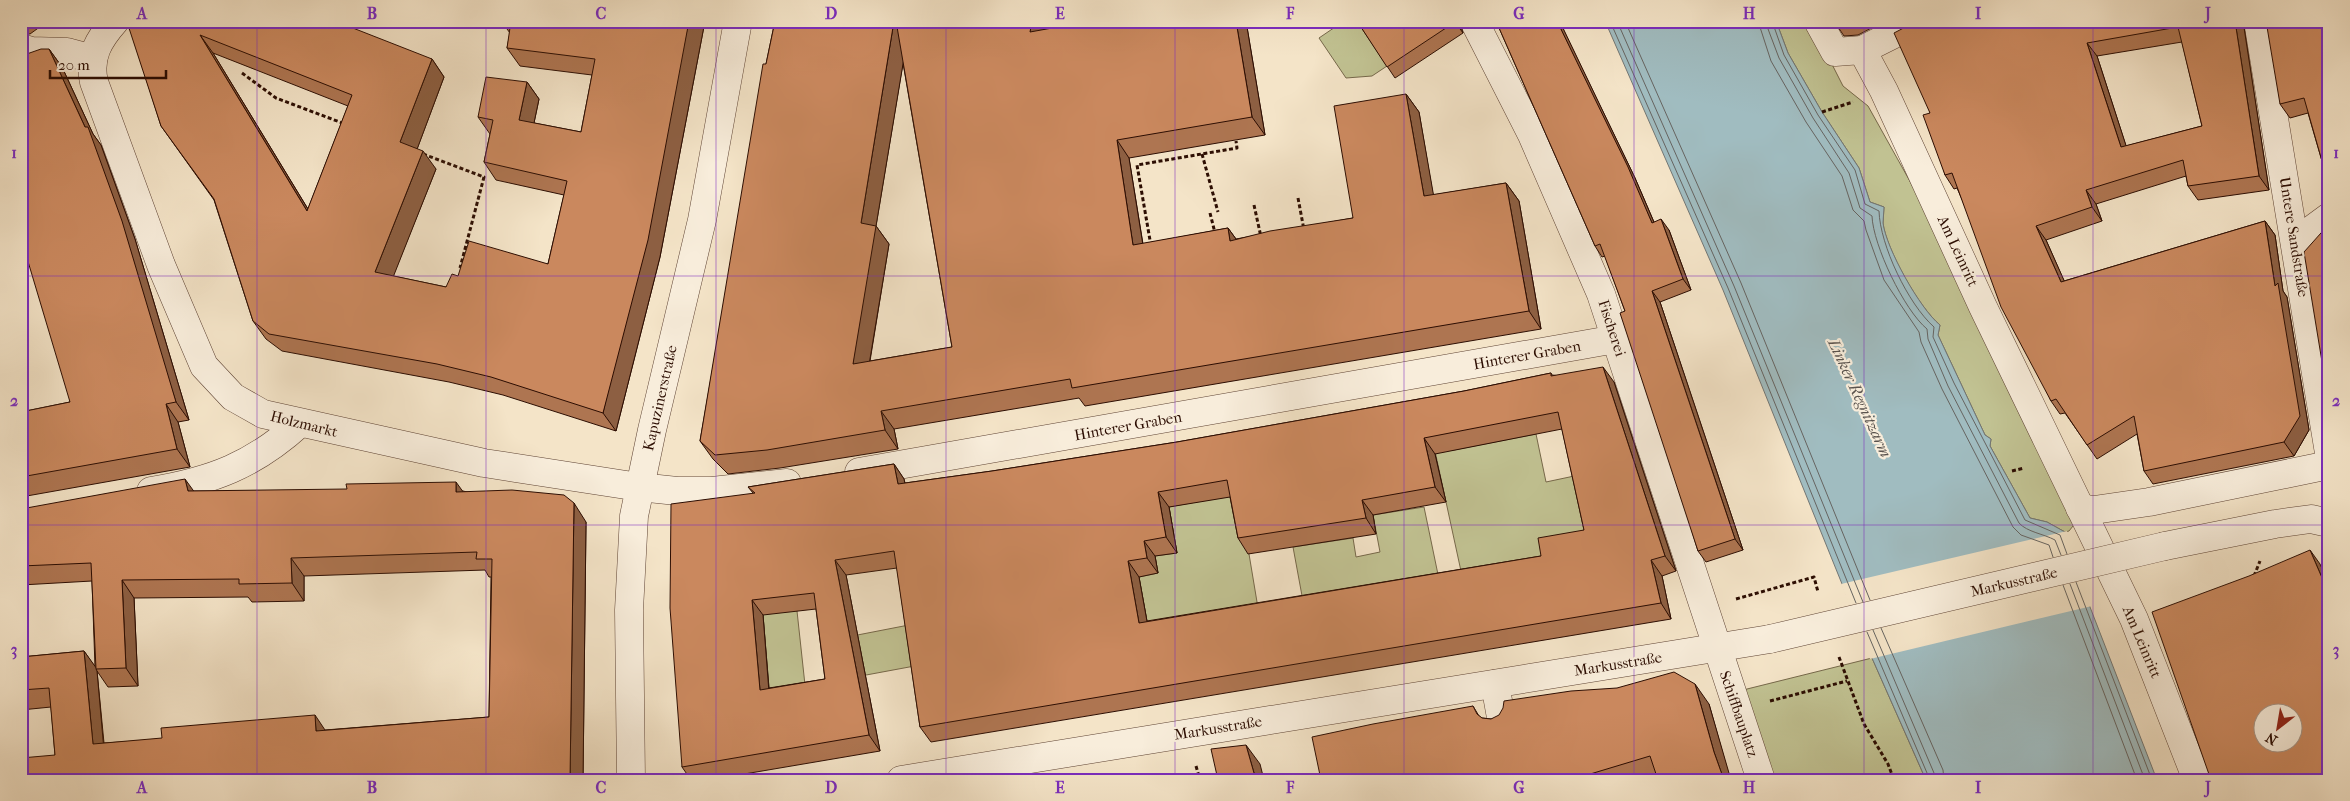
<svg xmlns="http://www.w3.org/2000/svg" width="2350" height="801" font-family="'IM FELL French Canon',serif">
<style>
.green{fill:#c1c292;stroke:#76684a}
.water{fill:#a0bcc0;stroke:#727674}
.pier{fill:#f4e4c8}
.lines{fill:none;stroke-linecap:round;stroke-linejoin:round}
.shore{stroke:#666461;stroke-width:1}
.minor-casing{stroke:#5e4334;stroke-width:29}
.path{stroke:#2c0d02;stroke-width:3;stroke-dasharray:4 2.5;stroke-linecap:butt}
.minor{stroke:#f8eddb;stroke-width:28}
.minor-bridge-casing{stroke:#5e4334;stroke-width:29;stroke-linecap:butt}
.minor-bridge{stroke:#f8eddb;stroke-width:28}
.wall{fill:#ae7551;stroke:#2c0d02;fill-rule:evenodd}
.shaded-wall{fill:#8d5f42;stroke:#2c0d02}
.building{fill:#ca885e;stroke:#2c0d02;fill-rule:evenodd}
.grid{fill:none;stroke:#7b2cbf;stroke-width:1;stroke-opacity:0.55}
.labels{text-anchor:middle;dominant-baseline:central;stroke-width:4.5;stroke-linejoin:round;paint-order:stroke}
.street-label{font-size:15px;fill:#2c0d02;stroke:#f8eddb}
.water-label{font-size:16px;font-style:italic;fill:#5a534e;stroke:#f8eddb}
.neatline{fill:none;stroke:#7b2cbf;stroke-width:2}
.grid-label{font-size:16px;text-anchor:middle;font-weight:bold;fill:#7b2cbf}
</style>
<rect width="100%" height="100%" fill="#f4e4c8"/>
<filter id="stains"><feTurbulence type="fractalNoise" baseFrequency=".004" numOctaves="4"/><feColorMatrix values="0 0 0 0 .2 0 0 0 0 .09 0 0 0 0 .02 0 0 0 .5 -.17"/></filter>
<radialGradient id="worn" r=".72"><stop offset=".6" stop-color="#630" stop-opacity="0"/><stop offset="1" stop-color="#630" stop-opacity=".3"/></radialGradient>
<g class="green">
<path d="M1344,21H1358L1387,66L1372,76L1346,78L1319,38Z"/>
<path d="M1776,21H1810L1843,86L1868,106L1941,237L2077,521L2069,531L2065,532L2047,522L2030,518L1990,446L1991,439L1985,435L1938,335L1940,325C1920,309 1886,249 1883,223C1883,218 1884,212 1884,207L1870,202L1859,168L1822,112L1788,53Z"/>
<path d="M1536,434L1546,482L1579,475L1595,547L1464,585L1435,451L1454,450Z"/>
<path d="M1272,488L1249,554L1260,620L1150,639L1139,577L1158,573L1155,556L1177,553L1169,507Z"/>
<path d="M1424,507L1441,589L1305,612L1293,547L1353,538L1356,557L1380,552L1373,515Z"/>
<path d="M681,568L797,611L805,685L769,688L763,615Z"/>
<path d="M914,624L920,665L850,678L842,638Z"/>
<path d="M1872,658L1926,780H1772L1739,691Z"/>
</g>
<path class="water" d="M1605,21H1776L1788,53L1822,112L1859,168L1870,202L1884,207C1884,212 1883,218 1883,223C1886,248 1920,309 1940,325L1938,335L1985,435L1991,439L1990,446L2030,518L2047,522L2065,532L2090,607L2157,780H1926L1872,658L1723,290Z"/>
<path class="pier" d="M2067,531L2092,606L1870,659L1841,584Z"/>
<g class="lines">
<g class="shore">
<path d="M1610,21L1728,288L1856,603"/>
<path d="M1617,21L1734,286L1863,602"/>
<path d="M1625,21L1741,283L1870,600"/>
<path d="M1758,21L1771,61L1806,122L1842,176L1853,210L1864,221L1866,230L1884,280L1919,332L1921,342L1942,389L2013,527L2021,535L2049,545L2053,557"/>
<path d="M1765,21L1779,58L1813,118L1849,173L1860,208L1872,216C1873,245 1904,310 1927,329L1928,339L1948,386L2019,523C2027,532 2044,534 2055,540L2061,555"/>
<path d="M1772,21L1784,55L1818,115L1855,170L1865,204L1879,211C1880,245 1908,304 1934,327L1933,337L1954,383L2025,520L2060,535L2067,554"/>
<path d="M2076,582L2152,780"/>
<path d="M2070,584L2145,780"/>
<path d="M2063,585L2137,780"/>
<path d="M1881,628L1943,770L1944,780"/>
<path d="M1873,630L1937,780"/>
<path d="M1867,632L1930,780"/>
</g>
<defs>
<g id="minor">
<path d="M115,21C99,39 88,57 94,82L161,265L204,366L233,397L263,414L484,463L639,487L677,491H712L787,483"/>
<path d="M1474,21L1532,135L1601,294L1761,780"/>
<path d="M1818,21L1835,52L1862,50L1920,21"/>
<path d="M2258,21L2329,453"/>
<path d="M21,48L31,51L67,52L93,59"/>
<path d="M1862,50L1884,91L1983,307L2134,619L2197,780"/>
<path d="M2295,242L2329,217"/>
<path d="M859,472L1616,339"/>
<path d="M151,491C212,481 254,465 300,423"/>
<path d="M2080,508L2094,510L2149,502L2329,465"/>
<path d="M2165,546L2275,524L2311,519L2329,523"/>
<path d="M1495,684L1502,723"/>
<path d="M631,780L629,610L634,516L652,430L702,220L738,21"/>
<path d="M901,780L1770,639"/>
</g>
</defs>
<use href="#minor" class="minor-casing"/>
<g class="path">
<path d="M1064,29L1063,23L1072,21"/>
<path d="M242,73L276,98L345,124"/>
<path d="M1822,112L1853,102"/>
<path d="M423,154L484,177L460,268"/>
<path d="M1202,154L1218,212"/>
<path d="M1298,198L1304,230"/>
<path d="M1254,205L1261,237"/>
<path d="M1210,213L1215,233"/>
<path d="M1151,246L1137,165L1237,148L1236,141"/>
<path d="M2012,471L2024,468"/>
<path d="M2254,576L2260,561"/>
<path d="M1736,599L1814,577L1818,592"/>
<path d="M1839,657L1864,724L1888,764L1894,780"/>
<path d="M1770,701L1847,681"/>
<path d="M1196,766L1200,780"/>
</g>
<use href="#minor" class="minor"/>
<defs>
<path id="minor-bridge" d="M1770,639L2165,546"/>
</defs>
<use href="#minor-bridge" class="minor-bridge-casing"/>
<use href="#minor-bridge" class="minor-bridge"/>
</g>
<g class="wall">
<path d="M21,21H48L30,34L21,33Z"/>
<path d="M128,21L432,59L444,77L417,149L436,169L393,276L446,287L458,276L548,264L564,195L496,180L484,162L490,134L478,117L527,82L539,99L534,123L581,132L592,75L520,66L507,48L510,33L501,21H705L660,257L616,431L503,395L449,382L282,351L266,339L253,321L214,200L161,126ZM213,53L348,106L308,209Z"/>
<path d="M456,21H466L465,24Z"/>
<path d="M775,21H1048L1047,29L1246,21L1265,135L1129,158L1143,244L1228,228L1236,239L1353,218L1406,94L1419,112L1433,195L1506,183L1519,201L1541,329L1085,406L1079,398L894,429L898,449L780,468L728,474L713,459L700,441L766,64ZM903,63L952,347L870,361L889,244L876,226Z"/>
<path d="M1357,21H1459L1463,33L1395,78Z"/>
<path d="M1496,21H1559L1635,178L1654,222L1669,230L1691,290L1660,302L1743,550L1706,562L1698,551L1625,311L1605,256L1602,257L1595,246Z"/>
<path d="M1834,21H1885L1858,35L1844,36Z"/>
<path d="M1917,21H2243L2269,190L2198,200L2188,186L2186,176L2096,204L2102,221L2046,240L2064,281L2265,221L2275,235L2283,291L2287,297L2309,430L2294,456L2153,484L2144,471L2137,434L2097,459L2065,413L2060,414L2051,401L1957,188L1954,189L1945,175L1930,113ZM2182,42L2202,126L2126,146L2097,56Z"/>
<path d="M2329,21V175L2324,168L2308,113L2290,118L2280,104Z"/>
<path d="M49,49L62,67L93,134L101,145L135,239L189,420L178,422L190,467L21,497V412L70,402Z"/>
<path d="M1551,373L1552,375L1614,382L1676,571L1662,576L1671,619L931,742L920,727L897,568L846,575L880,751L709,780H691L682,767L753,493L748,487L894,464L904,479L905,483L992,471L1177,442L1464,391ZM1562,429L1584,530L1541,556L1147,621L1139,577L1158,573L1155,556L1177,553L1169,507L1230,497L1238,538L1248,554L1376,534L1373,515L1446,502L1435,454ZM816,609L825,679L769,688L763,615Z"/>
<path d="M193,491H463L586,522L583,780L55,755L51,707L21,710V657L84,651L95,667L92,581L21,585V509ZM485,570L489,577H491L489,717L325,730L104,743L97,671L108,687L138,686L134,598L248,597L252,602L304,601V576Z"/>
<path d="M1709,704L1728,772L1658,777L1650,780H1321L1473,706L1479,716L1482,718L1491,719Z"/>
</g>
<g class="shaded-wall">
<path d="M689,21H705L660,257L616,431L603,413Z"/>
<path d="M894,21H899L908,34L876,226L889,244L866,383L853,364L861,223Z"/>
<path d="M1032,21H1048L1043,50L1030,32Z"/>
<path d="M1236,21H1246L1265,135L1252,117Z"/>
<path d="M1455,21H1459L1463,33L1455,22Z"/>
<path d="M1557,21H1559L1562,26L1635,178L1659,234L1652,223Z"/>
<path d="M2235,21H2243L2269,190L2259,176Z"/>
<path d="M200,35L213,53L320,229L307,211Z"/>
<path d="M2087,43L2097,56L2131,161L2121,147Z"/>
<path d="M49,49L62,67L93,134L101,145L135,239L189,420L176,402L85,127Z"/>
<path d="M432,59L444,77L413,160L400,142Z"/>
<path d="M527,82L539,99L531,137L519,120Z"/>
<path d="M1406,94L1419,112L1437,215L1424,196Z"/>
<path d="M1117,140L1129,158L1146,264L1133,245Z"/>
<path d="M423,151L436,169L388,290L375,272Z"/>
<path d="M1506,183L1519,201L1541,329L1529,311Z"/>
<path d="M2086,190L2096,204L2102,221L2092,207Z"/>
<path d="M1661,219L1669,230L1691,290L1683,279Z"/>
<path d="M2265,221L2275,235L2283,291L2287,297L2309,430L2294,456L2284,442L2275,286Z"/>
<path d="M2036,226L2046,240L2071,296L2061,282Z"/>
<path d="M1228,228L1241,246L1230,241Z"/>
<path d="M1652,291L1660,302L1743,550L1735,539Z"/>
<path d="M1603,367L1614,382L1676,571L1665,556Z"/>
<path d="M166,404L178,422L190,467L177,449Z"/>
<path d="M881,411L894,429L898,449L885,430Z"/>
<path d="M1424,438L1435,454L1446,502L1435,487Z"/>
<path d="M894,464L904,479L908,500L898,484Z"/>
<path d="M185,479L198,497L188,491Z"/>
<path d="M456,482L469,500L456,492Z"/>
<path d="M1158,492L1169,507L1177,553L1166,537Z"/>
<path d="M1362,500L1373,515L1376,534L1366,518Z"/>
<path d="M574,503L586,522L583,780H570Z"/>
<path d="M1144,541L1155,556L1158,573L1147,558Z"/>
<path d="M2310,550L2320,564L2329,585V594Z"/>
<path d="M291,558L304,576V601L292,583Z"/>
<path d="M835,560L846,575L880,751L869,735Z"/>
<path d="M1651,560L1662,576L1671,619L1661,603Z"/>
<path d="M1128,561L1139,577L1150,638L1139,623Z"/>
<path d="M122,580L134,598L138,686L126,668Z"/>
<path d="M752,600L763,615L770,705L760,690Z"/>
<path d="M84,651L97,669H96L97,671L105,762L93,744Z"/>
<path d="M1695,684L1709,704L1731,780H1724L1714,752Z"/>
<path d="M315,715L327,733L316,731Z"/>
<path d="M1246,745L1260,764L1264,780H1256Z"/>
</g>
<g class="building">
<path d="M128,21H335L432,59L400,142L423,151L375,272L446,287L452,274L458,276L469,241L548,264L567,181L484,162L493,120L478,117L486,77L527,82L519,120L581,132L595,59L507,48L511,21H689L648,240L603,413L491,377L437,364L269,334L253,321L214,199L161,126L127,22ZM200,35L352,95L307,211Z"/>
<path d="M775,21H894L861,223L876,226L853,364L952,347L896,21H1032L1030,32L1091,21H1236L1252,117L1117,140L1133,245L1228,228L1230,241L1270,231L1353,218L1334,106L1406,94L1424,196L1506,183L1529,311L1072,388L1070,379L881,411L885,430L767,450L715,455L700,441L763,64H766Z"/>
<path d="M1357,21H1455V22L1387,67Z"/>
<path d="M1496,21H1557L1628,167L1652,223L1661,219L1683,279L1652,291L1735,539L1698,551L1620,313L1625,311L1600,244L1595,246Z"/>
<path d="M1917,21H2235L2259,176L2188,186L2183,160L2086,190L2092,207L2036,226L2061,282L2265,221L2275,286L2278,283L2300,416L2284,442L2144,471L2134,416L2087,445L2056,399L2051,401L2001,307L1952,173L1945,175L1923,115L1930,113L1894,33ZM2178,27L2202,126L2121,147L2087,43Z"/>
<path d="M2266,21H2329V167L2324,168L2304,98L2280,104Z"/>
<path d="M41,49H49L85,127H88L122,221L176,402L166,404L177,449L21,477V412L70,402L21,238V56Z"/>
<path d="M2329,224V389L2324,374L2304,252Z"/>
<path d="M1603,367L1665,556L1651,560L1661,603L920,727L894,551L835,560L869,735L682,767L670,608L671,504L755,493L748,487L894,464L898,484L992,471L1177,442L1464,391L1551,373V376ZM1558,412L1584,530L1538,538L1541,556L1139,623L1128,561L1147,558L1144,541L1166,537L1158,492L1227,480L1238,538L1366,518L1362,500L1435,487L1424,438ZM814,593L825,679L760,690L752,600Z"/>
<path d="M185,479L188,491L347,489L346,484L456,482V492L512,490L564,495L574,503L570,780H21V758L55,755L49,688L21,690V657L84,651L93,744L162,738L161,728L315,715L316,731L489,717L492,559H476L477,552L291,558L292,583L239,584V579L122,580L126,668L96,669L91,563L21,566V509Z"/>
<path d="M2310,550L2329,594V780H2211L2152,612L2249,576ZM2262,714H2292V744H2262Z"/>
<path d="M1674,672L1695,684L1714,752L1724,780H1658L1650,756L1577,778V780H1321L1312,737L1373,724L1473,706L1477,714L1482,718L1491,719L1499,715L1503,708L1504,701L1571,691L1617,688Z"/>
<path d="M1246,745L1256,780H1218L1211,749Z"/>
<path d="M1001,776L1002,780H977Z"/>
</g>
<path class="grid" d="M257,21V780M486,21V780M716,21V780M946,21V780M1175,21V780M1404,21V780M1634,21V780M1864,21V780M2093,21V780M21,276H2329M21,525H2329"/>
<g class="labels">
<g class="street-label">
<text transform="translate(2294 237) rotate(81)">Untere Sandstraße</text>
<text transform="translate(1958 251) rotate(65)">Am Leinritt</text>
<text transform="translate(1612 328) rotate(72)">Fischerei</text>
<text transform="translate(1527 355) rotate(-10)">Hinterer Graben</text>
<text transform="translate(660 398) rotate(-77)">Kapuzinerstraße</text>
<text transform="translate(304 424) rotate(14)">Holzmarkt</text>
<text transform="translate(1128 426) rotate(-10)">Hinterer Graben</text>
<text transform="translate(2014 582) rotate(-13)">Markusstraße</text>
<text transform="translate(2142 642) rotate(67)">Am Leinritt</text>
<text transform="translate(1618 664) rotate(-9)">Markusstraße</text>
<text transform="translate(1739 714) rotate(71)">Schiffbauplatz</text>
<text transform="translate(1218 728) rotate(-9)">Markusstraße</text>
</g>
<g class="water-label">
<text transform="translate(1860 398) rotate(65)">Linker Regnitzarm</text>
</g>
</g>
<rect width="2350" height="801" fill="none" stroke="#f4e4c8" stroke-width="55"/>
<g transform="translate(2278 728) rotate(211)"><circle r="24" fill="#f8eddb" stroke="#a69384"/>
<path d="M0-4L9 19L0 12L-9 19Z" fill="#8f2418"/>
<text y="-8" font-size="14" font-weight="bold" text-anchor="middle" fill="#2c0d02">N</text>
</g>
<path d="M50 70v8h116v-8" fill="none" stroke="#2c0d02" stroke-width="2.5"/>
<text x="58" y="70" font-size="15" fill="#2c0d02" stroke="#f8eddb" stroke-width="4" paint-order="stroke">20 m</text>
<rect x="28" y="28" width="2294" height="746" class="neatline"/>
<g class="grid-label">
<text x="142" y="19">A</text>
<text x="372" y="19">B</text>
<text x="601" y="19">C</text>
<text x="831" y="19">D</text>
<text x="1060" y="19">E</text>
<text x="1290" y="19">F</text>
<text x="1519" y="19">G</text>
<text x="1749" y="19">H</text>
<text x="1978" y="19">I</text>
<text x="2208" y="19">J</text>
<text x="14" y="158">1</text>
<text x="2336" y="158">1</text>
<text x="14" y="406">2</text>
<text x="2336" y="406">2</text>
<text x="14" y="655">3</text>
<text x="2336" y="655">3</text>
<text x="142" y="793">A</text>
<text x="372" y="793">B</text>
<text x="601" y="793">C</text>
<text x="831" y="793">D</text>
<text x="1060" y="793">E</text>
<text x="1290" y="793">F</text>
<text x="1519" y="793">G</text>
<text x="1749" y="793">H</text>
<text x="1978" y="793">I</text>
<text x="2208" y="793">J</text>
</g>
<rect width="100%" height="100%" filter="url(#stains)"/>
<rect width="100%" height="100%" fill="url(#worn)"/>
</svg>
